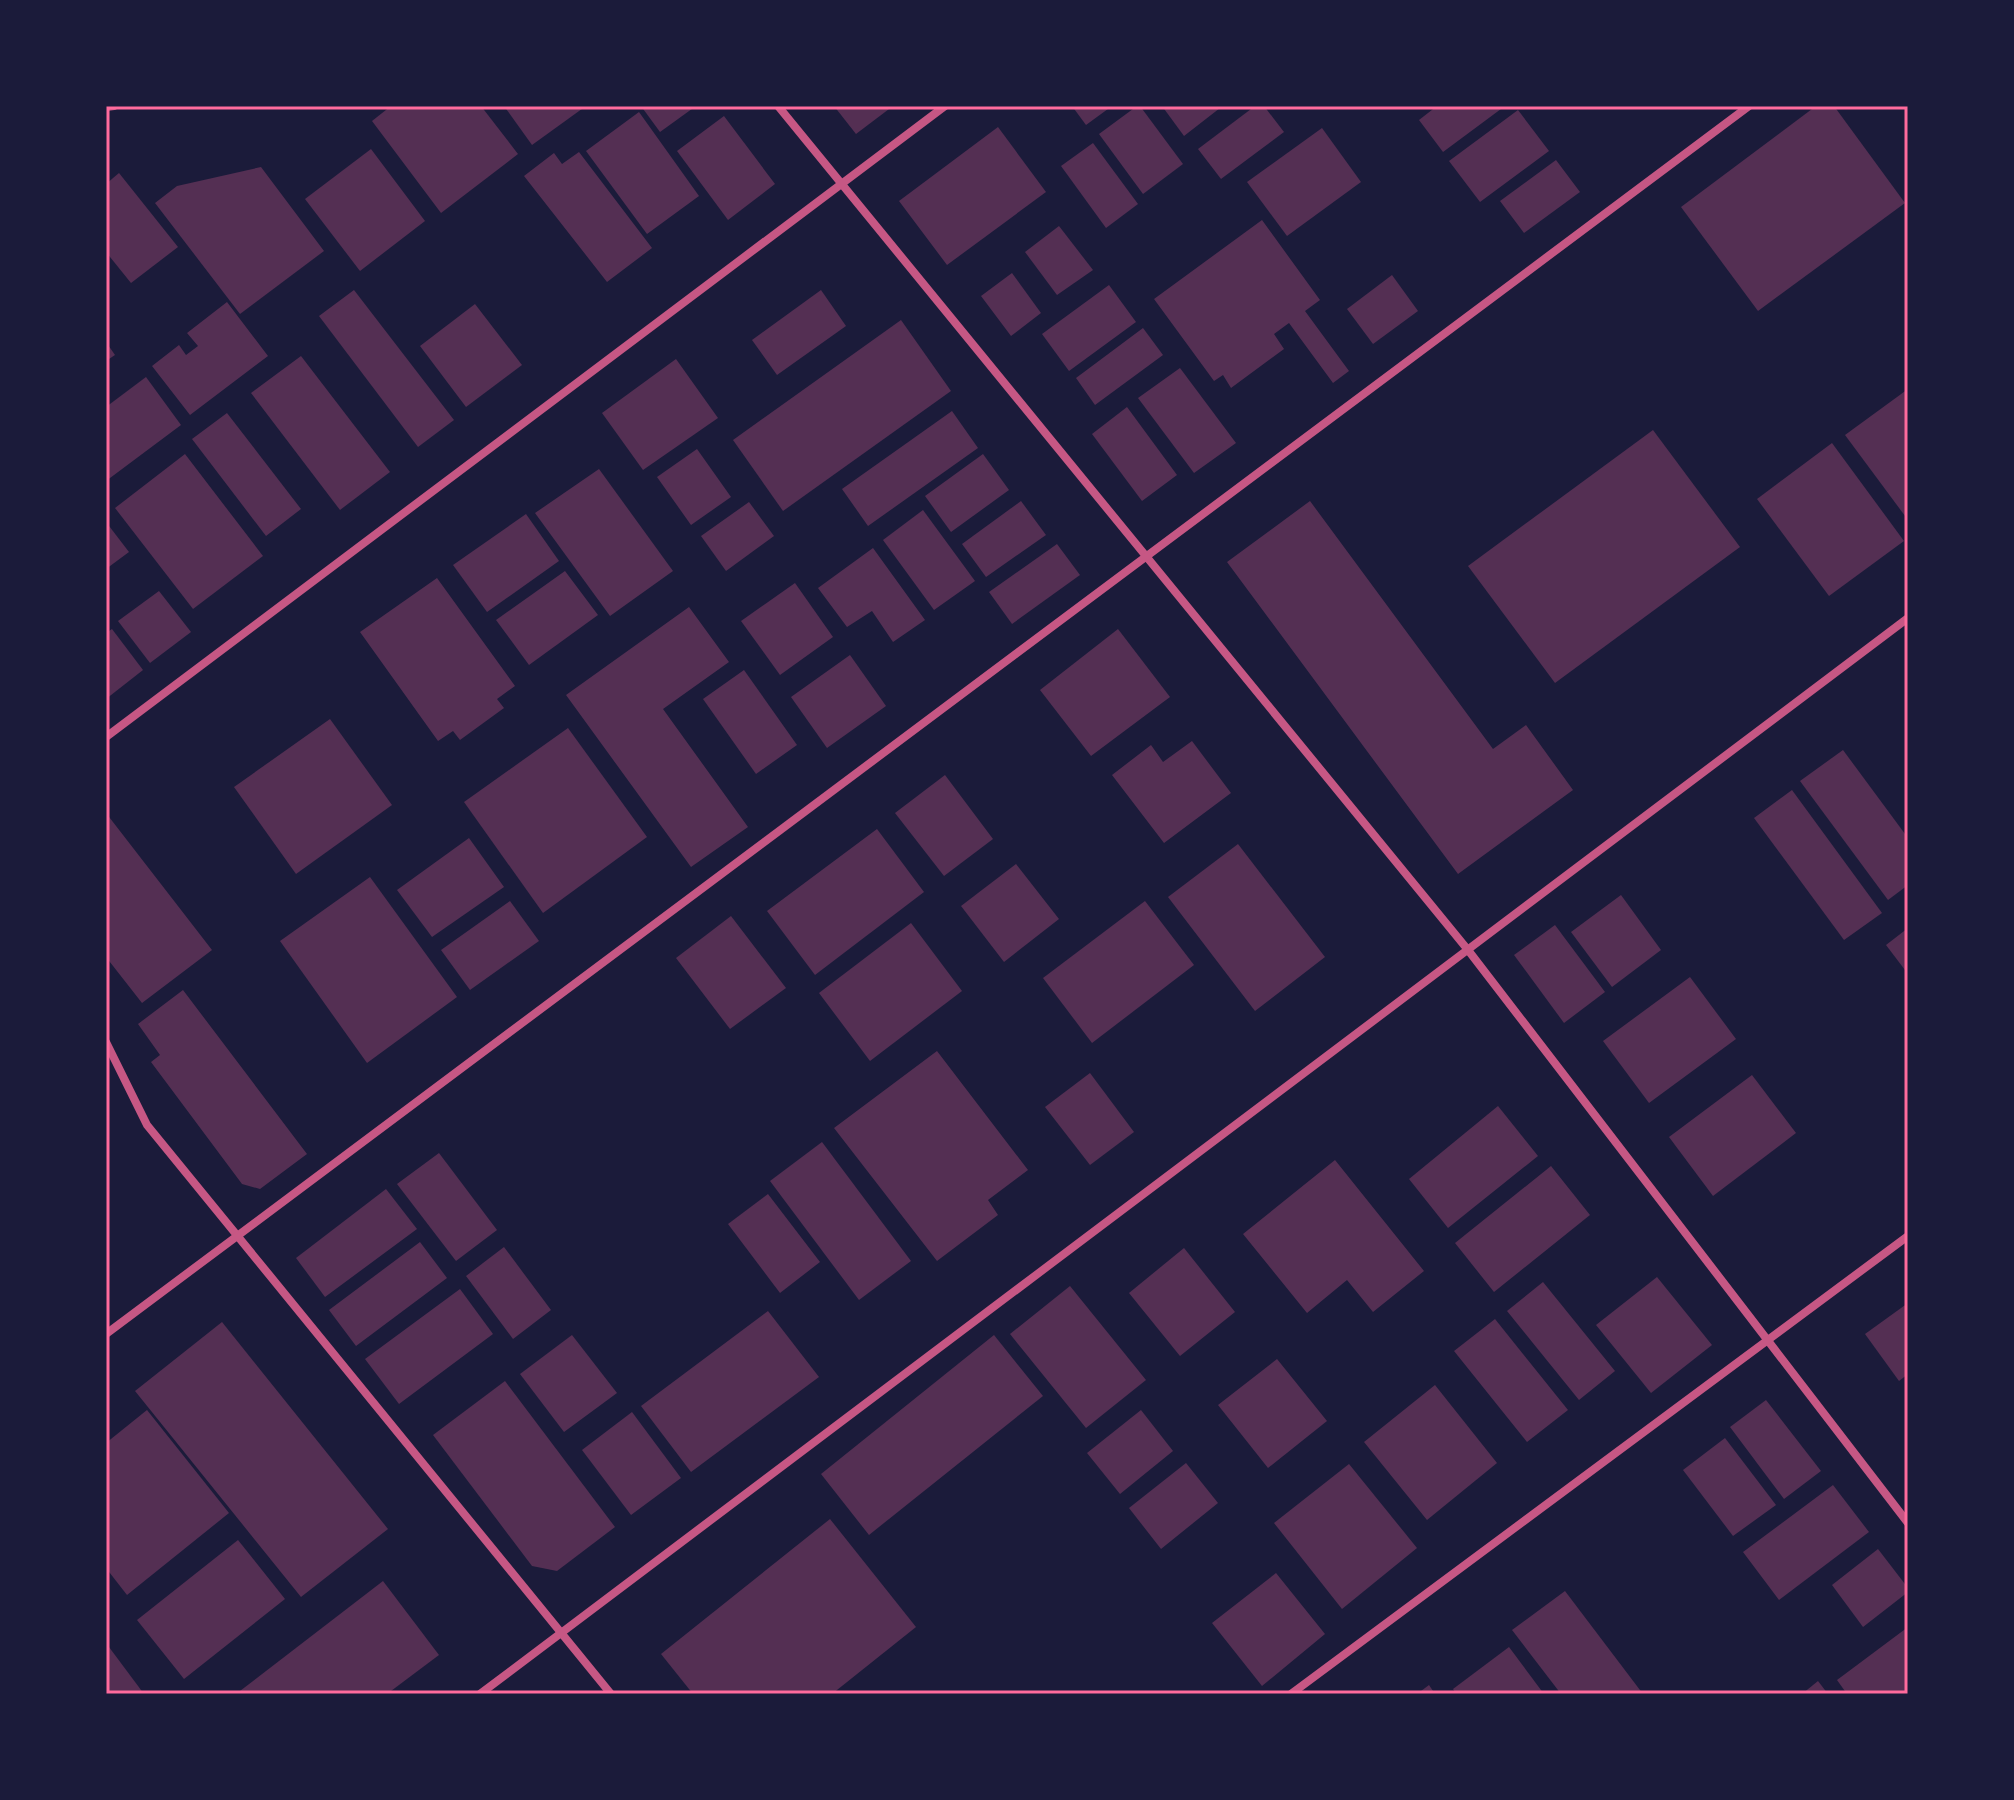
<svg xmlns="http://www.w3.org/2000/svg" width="2014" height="1800" font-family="'Varela Round',sans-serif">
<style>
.building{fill:#542f53}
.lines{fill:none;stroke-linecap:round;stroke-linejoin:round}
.minor{stroke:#c65784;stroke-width:8}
.neatline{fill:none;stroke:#ff6b9d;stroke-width:3}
</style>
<rect width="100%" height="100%" fill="#1b1b3a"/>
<g class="building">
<path d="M391,106H481L518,154L441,213L372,121Z"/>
<path d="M504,106H586L532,145Z"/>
<path d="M641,106H696L660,132Z"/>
<path d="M834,106H893L856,134Z"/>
<path d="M1072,106H1112L1086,125Z"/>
<path d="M1137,106H1140L1183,164L1143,194L1099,134Z"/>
<path d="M1162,106H1218L1220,108L1184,136Z"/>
<path d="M1255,106H1264L1284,132L1221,179L1198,149Z"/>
<path d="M1437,106H1505L1443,152L1419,120Z"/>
<path d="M1816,106H1834L1905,203L1758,311L1681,207Z"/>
<path d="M1518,110L1549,151L1480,202L1449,161Z"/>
<path d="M639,112L699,196L647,234L586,151Z"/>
<path d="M724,116L775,184L728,220L677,151Z"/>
<path d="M998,127L1046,192L947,265L899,201Z"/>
<path d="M1322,128L1361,182L1287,236L1247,182Z"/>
<path d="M1093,143L1138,204L1106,228L1061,166Z"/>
<path d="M371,149L425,221L360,271L305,199Z"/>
<path d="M579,152L652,248L607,282L524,176L554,153L562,164Z"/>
<path d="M1556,160L1580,192L1524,233L1500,201Z"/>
<path d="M261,167L324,251L240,314L155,203L177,186Z"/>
<path d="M119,173L178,247L131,283L106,252V184Z"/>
<path d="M1262,220L1320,300L1305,311L1349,371L1333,383L1289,323L1274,334L1284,349L1231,388L1223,375L1214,381L1154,299Z"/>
<path d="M1059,226L1093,270L1057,295L1025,252Z"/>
<path d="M1012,273L1041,313L1011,336L981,296Z"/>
<path d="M1392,275L1418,311L1373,344L1347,309Z"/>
<path d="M1109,285L1136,322L1069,371L1042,334Z"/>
<path d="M354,290L454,420L418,447L319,316Z"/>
<path d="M821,290L846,326L777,375L752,340Z"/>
<path d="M227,302L268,356L190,415L152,366L179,345L186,355L198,346L187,333Z"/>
<path d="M475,304L522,365L466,407L420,346Z"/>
<path d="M901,320L951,391L783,511L733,440Z"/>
<path d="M1143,328L1163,355L1095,405L1076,378Z"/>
<path d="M106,342L115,355L106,361Z"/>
<path d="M301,356L390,472L340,510L251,393Z"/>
<path d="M676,359L718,418L643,470L602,413Z"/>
<path d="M1180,368L1236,443L1194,473L1138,398Z"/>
<path d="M146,377L181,425L106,481V407Z"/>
<path d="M1908,389V520L1845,435Z"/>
<path d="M1127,407L1177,475L1142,501L1092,434Z"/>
<path d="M952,411L978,448L868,526L842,489Z"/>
<path d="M227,413L301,509L266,536L192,439Z"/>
<path d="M1653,430L1740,547L1555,683L1468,566Z"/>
<path d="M1832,443L1904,541L1829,596L1757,499Z"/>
<path d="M697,449L731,497L691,525L657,477Z"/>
<path d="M185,454L263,556L193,609L115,508Z"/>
<path d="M983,454L1009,490L951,532L925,496Z"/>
<path d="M599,469L673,571L610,616L535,513Z"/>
<path d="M1021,501L1046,535L986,577L962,544Z"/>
<path d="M1310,501L1493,749L1526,725L1573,790L1458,874L1227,562Z"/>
<path d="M749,502L774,536L726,571L701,536Z"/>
<path d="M923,510L975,581L934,610L883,540Z"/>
<path d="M526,514L559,561L487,612L453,565Z"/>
<path d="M106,522L129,552L106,569Z"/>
<path d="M1057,544L1080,575L1012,624L989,592Z"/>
<path d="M873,548L925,620L893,642L872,611L847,627L818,588Z"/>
<path d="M565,571L598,615L529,665L496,620Z"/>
<path d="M437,578L515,686L497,699L504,708L460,740L453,731L438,741L360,632Z"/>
<path d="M795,583L833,637L780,675L741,621Z"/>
<path d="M159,591L191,632L150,663L118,621Z"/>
<path d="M689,607L729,662L663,709L748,827L691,867L566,695Z"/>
<path d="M112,629L143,670L106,699V633Z"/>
<path d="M1118,629L1170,697L1091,756L1040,690Z"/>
<path d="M850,655L886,706L827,748L791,697Z"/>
<path d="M744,670L797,745L756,774L703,699Z"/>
<path d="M330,719L392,805L296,874L234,787Z"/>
<path d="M568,728L647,837L543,913L464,802Z"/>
<path d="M1192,741L1231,793L1164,843L1112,775L1151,745L1163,762Z"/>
<path d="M1843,750L1908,838V885L1888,900L1800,781Z"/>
<path d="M945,775L993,839L944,876L895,813Z"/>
<path d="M1792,790L1882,913L1844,940L1754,818Z"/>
<path d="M106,813L212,950L142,1003L106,957V938L109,935L106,931Z"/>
<path d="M877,829L924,892L815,975L767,911Z"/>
<path d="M469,838L504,887L432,937L397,890Z"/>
<path d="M1238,844L1325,957L1255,1011L1168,897Z"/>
<path d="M1016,864L1059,919L1004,962L961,906Z"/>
<path d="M370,877L457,997L367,1063L280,941Z"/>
<path d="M1621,895L1661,950L1612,987L1571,932Z"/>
<path d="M510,901L539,941L470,990L441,950Z"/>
<path d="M1145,901L1194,965L1092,1043L1043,978Z"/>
<path d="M731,916L786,988L730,1029L676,958Z"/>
<path d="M911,923L962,991L870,1061L819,993Z"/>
<path d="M1555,925L1605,992L1564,1023L1514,955Z"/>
<path d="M1908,928V974L1886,945Z"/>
<path d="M1690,977L1736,1039L1649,1103L1603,1041Z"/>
<path d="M183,990L307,1154L260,1189L242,1184L151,1062L160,1055L138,1024Z"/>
<path d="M937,1051L1028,1170L988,1200L998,1215L937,1261L834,1128Z"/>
<path d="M1090,1073L1134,1132L1090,1165L1045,1107Z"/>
<path d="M1752,1075L1796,1133L1713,1196L1669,1137Z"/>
<path d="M1498,1106L1538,1156L1448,1228L1409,1179Z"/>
<path d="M822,1142L911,1261L859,1300L770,1181Z"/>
<path d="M439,1153L497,1230L456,1261L397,1184Z"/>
<path d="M1335,1160L1424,1271L1373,1312L1347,1280L1307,1313L1243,1234Z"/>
<path d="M1551,1166L1590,1215L1494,1292L1455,1243Z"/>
<path d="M386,1189L417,1229L325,1297L296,1258Z"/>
<path d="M768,1194L820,1262L780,1293L728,1224Z"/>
<path d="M420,1242L447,1278L356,1346L329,1310Z"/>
<path d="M504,1247L551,1310L513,1339L466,1276Z"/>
<path d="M1184,1248L1235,1312L1180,1356L1129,1293Z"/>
<path d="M1657,1277L1712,1345L1651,1393L1596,1325Z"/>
<path d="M1543,1282L1615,1371L1579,1400L1507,1311Z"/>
<path d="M1070,1286L1146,1380L1086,1428L1010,1334Z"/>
<path d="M460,1289L493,1334L399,1404L365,1359Z"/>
<path d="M1908,1303V1374L1899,1381L1865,1334Z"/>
<path d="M768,1311L819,1377L691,1472L641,1406Z"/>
<path d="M1495,1319L1568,1410L1527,1442L1454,1351Z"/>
<path d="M222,1322L388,1529L301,1597L135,1391Z"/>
<path d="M572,1335L617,1393L564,1432L520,1374Z"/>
<path d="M994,1335L1043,1396L869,1535L821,1474Z"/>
<path d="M1277,1359L1327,1421L1268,1468L1218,1405Z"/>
<path d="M505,1381L615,1527L557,1571L532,1566L433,1435Z"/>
<path d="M1435,1385L1497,1463L1427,1520L1364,1442Z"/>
<path d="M1766,1400L1821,1471L1784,1499L1730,1427Z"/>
<path d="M147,1410L229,1513L127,1595L106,1568V1443Z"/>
<path d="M1141,1410L1173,1451L1120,1494L1087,1453Z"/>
<path d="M632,1412L681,1478L631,1515L582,1450Z"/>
<path d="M1725,1438L1776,1505L1733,1536L1683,1470Z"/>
<path d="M1186,1463L1218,1503L1161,1549L1129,1508Z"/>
<path d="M1349,1464L1417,1548L1342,1609L1274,1523Z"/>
<path d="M1833,1485L1869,1532L1779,1600L1743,1552Z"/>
<path d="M830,1519L916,1627L832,1694H693L661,1654Z"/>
<path d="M238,1540L285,1599L184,1679L137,1620Z"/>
<path d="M1878,1549L1908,1588V1592L1863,1627L1832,1585Z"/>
<path d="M1276,1573L1325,1634L1262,1686L1212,1623Z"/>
<path d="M383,1581L439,1655L387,1694H236Z"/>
<path d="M1565,1591L1643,1694H1561L1512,1630Z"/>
<path d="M1908,1627V1694H1847L1837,1680Z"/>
<path d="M106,1643L144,1694H106Z"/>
<path d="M1509,1647L1544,1694H1456L1453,1689Z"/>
<path d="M1818,1681L1828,1694H1802Z"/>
<path d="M1429,1685L1435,1694H1417Z"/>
</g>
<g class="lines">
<g class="minor">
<path d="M778,106L1468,950L1908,1523"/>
<path d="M106,107L114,106"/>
<path d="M106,737L945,106"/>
<path d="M106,1042L147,1125L611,1694"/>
<path d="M106,1334L1749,106"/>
<path d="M480,1694L1908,618"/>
<path d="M1291,1694L1908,1236"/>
</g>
</g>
<rect width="2014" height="1800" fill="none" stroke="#1b1b3a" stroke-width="216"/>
<rect x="108" y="108" width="1798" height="1584" class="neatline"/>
</svg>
